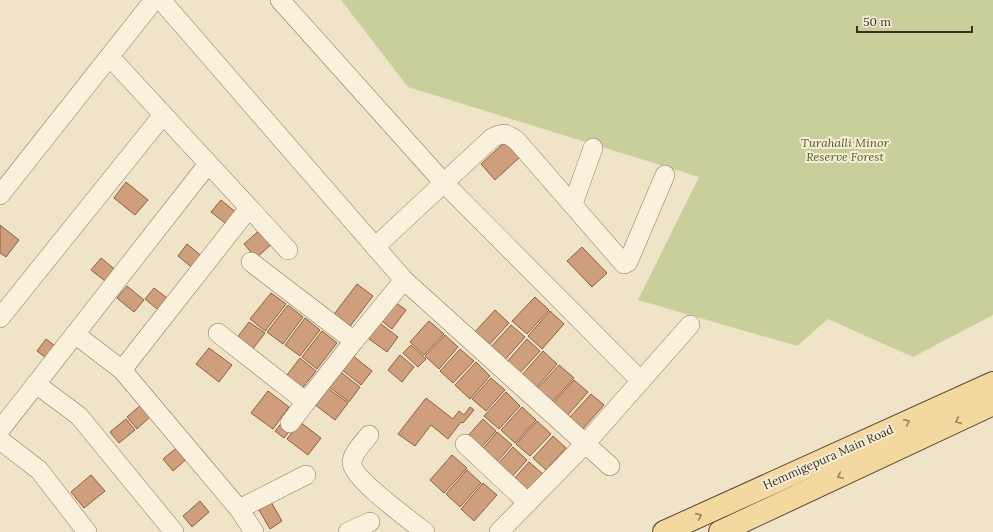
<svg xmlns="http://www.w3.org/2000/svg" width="993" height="532" font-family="Lora,serif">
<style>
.green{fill:#c9cf9b}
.building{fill:#cf9f7d;stroke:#8d5f41}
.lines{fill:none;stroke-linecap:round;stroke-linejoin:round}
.minor-casing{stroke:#8d765c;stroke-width:20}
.major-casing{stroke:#5b4430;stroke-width:24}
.minor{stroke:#faf1dc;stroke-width:19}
.major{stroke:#f3d9a0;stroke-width:22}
.oneway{stroke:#988460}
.labels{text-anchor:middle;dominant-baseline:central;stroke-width:4;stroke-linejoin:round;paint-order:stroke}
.park-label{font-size:12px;font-style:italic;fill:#4d5a26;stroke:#f7eed8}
.street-label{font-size:12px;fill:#3d2e20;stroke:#f7eed8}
</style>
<rect width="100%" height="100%" fill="#f0e4c8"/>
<path class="green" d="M341,0H993V315L913,357L828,319L797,346L638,300L699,177L408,87Z"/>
<g class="building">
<path d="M506,141L520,157L495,180L481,164Z"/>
<path d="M126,182L148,200L135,215L114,198Z"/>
<path d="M221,200L238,214L229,226L211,212Z"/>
<path d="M0,225L19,240L6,257L0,253Z"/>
<path d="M262,228L274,242L256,258L244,244Z"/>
<path d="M187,244L204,258L195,270L178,256Z"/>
<path d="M582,247L607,273L592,287L567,261Z"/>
<path d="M101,258L118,272L109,284L91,270Z"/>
<path d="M357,284L373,296L348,329L332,317Z"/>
<path d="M127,286L144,300L134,312L117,298Z"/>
<path d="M154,288L171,301L162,313L145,299Z"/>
<path d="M271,293L286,304L265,331L250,319Z"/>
<path d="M535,297L549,310L527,334L512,321Z"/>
<path d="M392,300L406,310L392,329L378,318Z"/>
<path d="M288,305L303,317L283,344L267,332Z"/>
<path d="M495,310L509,323L487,347L473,334Z"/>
<path d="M550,311L564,324L542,349L528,336Z"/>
<path d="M305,318L320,330L300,356L285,345Z"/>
<path d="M377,321L398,337L387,352L365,336Z"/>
<path d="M429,321L444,334L424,355L410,342Z"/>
<path d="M249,322L265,333L249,354L233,343Z"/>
<path d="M511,325L525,337L503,362L489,349Z"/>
<path d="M322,331L337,343L317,369L302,357Z"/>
<path d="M445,335L458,347L439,369L425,356Z"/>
<path d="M46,339L59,349L50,361L37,351Z"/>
<path d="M527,339L540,351L518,375L505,364Z"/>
<path d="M411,345L426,359L418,367L403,353Z"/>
<path d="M209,348L232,365L219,382L196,364Z"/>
<path d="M460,349L474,361L453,383L440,371Z"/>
<path d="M543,351L557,364L536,388L522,375Z"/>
<path d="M352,355L372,371L361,385L341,369Z"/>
<path d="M400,355L414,367L402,382L388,370Z"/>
<path d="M300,358L316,371L300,391L284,379Z"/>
<path d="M476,362L490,376L470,399L455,385Z"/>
<path d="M559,365L574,378L552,402L537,389Z"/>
<path d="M339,371L360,387L349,402L328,386Z"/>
<path d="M491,378L505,390L486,411L472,399Z"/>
<path d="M574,380L588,392L567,416L553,403Z"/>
<path d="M326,387L348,403L335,420L314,404Z"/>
<path d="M268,391L289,407L273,429L251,413Z"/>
<path d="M506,392L520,406L499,429L484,416Z"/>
<path d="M591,394L604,405L582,430L569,418Z"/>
<path d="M426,398L453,419L459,411L464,415L470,407L474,410L463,423L461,422L448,439L431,425L415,446L398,434Z"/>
<path d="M142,404L152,415L137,429L127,417Z"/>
<path d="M522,407L536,420L515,443L501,430Z"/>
<path d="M126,419L135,430L119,443L110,432Z"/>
<path d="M483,419L496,431L479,450L466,438Z"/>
<path d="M284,420L293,427L284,438L275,431Z"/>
<path d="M537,421L551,434L530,456L516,444Z"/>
<path d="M300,422L321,438L308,455L287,439Z"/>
<path d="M497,432L512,445L495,464L481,451Z"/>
<path d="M553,436L566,448L546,470L533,458Z"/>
<path d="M180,445L190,456L173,471L163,459Z"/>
<path d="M513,447L527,460L510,479L496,466Z"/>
<path d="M452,455L467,468L444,493L430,480Z"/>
<path d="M529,462L543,474L527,491L514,479Z"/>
<path d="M467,470L481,483L460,507L446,494Z"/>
<path d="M91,475L105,491L84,508L71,492Z"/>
<path d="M483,483L497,495L474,521L461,509Z"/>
<path d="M200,501L209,512L192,527L183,516Z"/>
<path d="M271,502L282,521L270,529L259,510Z"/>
</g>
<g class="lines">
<defs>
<g id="minor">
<path d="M161,0L404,280"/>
<path d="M280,0L444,183L641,381"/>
<path d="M110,57L288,250"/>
<path d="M0,195L154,0"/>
<path d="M573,204L593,148"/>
<path d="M375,247L492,138C503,132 507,133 517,141L624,264L628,262L665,175"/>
<path d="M251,262L354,341L404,280L610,466"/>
<path d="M0,318L163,115"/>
<path d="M218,333L306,402L354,341"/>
<path d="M75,334L122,370L239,509L254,532"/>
<path d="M122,370L249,208"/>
<path d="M36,384L79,416L174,532"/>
<path d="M290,423L306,402"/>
<path d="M0,430L208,164"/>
<path d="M369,435C364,442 352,453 352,463C352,478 411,521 425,532"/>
<path d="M0,440L39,470L87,532"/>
<path d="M465,444L528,503"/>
<path d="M239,509L306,475"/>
<path d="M348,532L370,522"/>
<path d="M499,532L586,443L690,325"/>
</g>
<g id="major">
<path d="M664,532L993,383"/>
<path d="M720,532L993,404"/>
</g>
</defs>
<use href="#minor" class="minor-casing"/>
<use href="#major" class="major-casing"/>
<use href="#minor" class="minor"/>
<use href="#major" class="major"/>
</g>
<defs><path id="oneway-chevron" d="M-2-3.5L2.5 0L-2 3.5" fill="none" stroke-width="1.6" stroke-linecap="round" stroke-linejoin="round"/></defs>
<g class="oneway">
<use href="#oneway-chevron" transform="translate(958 421) rotate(155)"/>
<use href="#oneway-chevron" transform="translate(907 422) rotate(-24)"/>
<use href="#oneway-chevron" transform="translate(840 476) rotate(155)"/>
<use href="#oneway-chevron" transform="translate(699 516) rotate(-24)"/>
</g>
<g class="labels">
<g class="park-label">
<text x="845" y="142">Turahalli Minor<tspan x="845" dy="14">Reserve Forest</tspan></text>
</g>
<g class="street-label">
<text transform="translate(828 457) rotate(-24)">Hemmigepura Main Road</text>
</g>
</g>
<path d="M857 26v6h115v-6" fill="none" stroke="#3d2e20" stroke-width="2"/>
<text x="863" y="26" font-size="12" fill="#3d2e20" stroke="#f7eed8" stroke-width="3" paint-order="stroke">50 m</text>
</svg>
